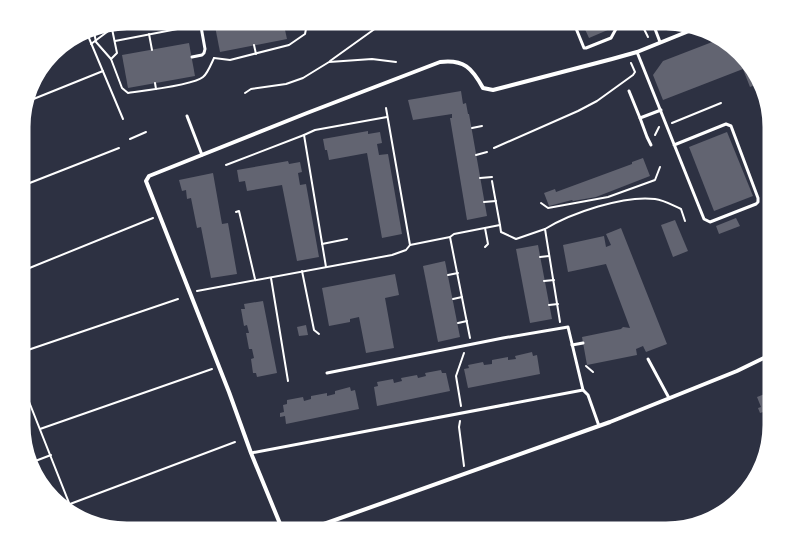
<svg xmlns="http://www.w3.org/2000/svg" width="793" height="552" font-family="'Fira Sans',sans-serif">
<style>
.building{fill:#626471}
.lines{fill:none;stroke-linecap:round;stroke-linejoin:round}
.path{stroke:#fff;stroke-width:2}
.service{stroke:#fff;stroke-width:3}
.minor{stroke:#fff;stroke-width:4}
.rim{fill:none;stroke:#fff;stroke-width:5}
</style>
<rect width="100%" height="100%" fill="#2d3142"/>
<g class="building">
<path d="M214,21H283L287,39L220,52Z"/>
<path d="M584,21H607L610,29L589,38L583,25L585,24Z"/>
<path d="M720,39L730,43L758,74L760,83L750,87L743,69L663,100L653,75L663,61Z"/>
<path d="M189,43L195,76L128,88L122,55Z"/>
<path d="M461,91L463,104L466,103L468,114H469L487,216L467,220L450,118H452V114L413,120L408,100Z"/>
<path d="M368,131V134L380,132L382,143L377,144L379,155L388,154L402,234L382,238L367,153L329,160L327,150H325L323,139Z"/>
<path d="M727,132L753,196L714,211L689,147Z"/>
<path d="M643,158L650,176L596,197L573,201L572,200L549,206L544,193L555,189L556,192L632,164V162Z"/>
<path d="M288,161L289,164L300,162L302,172L298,173L300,185L306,184L319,257L297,261L282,185L247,191L245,181L239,182L237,170Z"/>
<path d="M213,173L222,224L228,223L237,274L211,278L201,227L197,228L191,198L187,199L186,190L182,191L179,180Z"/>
<path d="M736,218L740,226L719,234L716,226Z"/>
<path d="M675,220L688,251L673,257L661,225Z"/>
<path d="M621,228L667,344L646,352L643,346L636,349L637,355L587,365L582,337L621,329L623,327L630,328L606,264L568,272L563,245L604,236L606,247L611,245L606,234Z"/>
<path d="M538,245L552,319L530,323L516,249Z"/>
<path d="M445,261L460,337L438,342L423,266Z"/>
<path d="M395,274L399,295L385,298L394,348L366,353L359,317L350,319V322L329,326L322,288Z"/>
<path d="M263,301L277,373L257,377L256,373H253L251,359L254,358L252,349H249L246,333H249L247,325L244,326L241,309H245L244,304Z"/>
<path d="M306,325L308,335L299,336L297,327Z"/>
<path d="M532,352L533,356L537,355L540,374L468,388L464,369L469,368L468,365L483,362L484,365L492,364V360L508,357V360L516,359L515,356Z"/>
<path d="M441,370L442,373H446L450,391L377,406L374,387L378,386L377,382L393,379L394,383L402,381L401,378L417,375L418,378L426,376L425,373Z"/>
<path d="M350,387L351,391L355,390L359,409L286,424L285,416L280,417V413L284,412L283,405L287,404V400L303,397L304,401L311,399V396L327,393V396L335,394V391Z"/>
<path d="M767,393L772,405V409L760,413L758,408L761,407L757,397Z"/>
</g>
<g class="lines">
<g class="path">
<path d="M182,21L184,27"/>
<path d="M640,21L648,37"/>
<path d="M111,24L117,53L111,59L122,88L128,93C142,91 194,85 203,77C208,73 211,64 214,58"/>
<path d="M93,27L96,42L111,59"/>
<path d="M86,31L123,119"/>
<path d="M149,34L152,50"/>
<path d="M115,41L193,26"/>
<path d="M91,44L111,29L112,27"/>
<path d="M254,45L256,54"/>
<path d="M214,58L230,60L289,45L305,34L306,29L310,26L335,21"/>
<path d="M330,61L376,28L405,21"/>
<path d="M155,83L156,89"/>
<path d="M245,93L251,89L286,84L303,78L329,62L372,59L396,62"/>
<path d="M26,102L103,71"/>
<path d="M386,108L410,245"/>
<path d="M672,123L721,103"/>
<path d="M472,128L482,126"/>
<path d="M304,135L315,130L387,117"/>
<path d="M655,135L659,127"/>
<path d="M130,139L146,132"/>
<path d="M494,148L578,111L597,101L633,75L635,72L631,63"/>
<path d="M476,155L487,152"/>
<path d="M226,165L304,135L326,267"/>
<path d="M480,178L492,177"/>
<path d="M492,181L500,225"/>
<path d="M22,186L119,148"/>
<path d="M484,202L496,201"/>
<path d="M541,203L548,208L608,197L655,180L660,167"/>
<path d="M236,212L239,211L255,279"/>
<path d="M485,228L488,244L485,247"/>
<path d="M545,229C571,213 624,195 655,199C664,200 672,205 681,209L685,221"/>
<path d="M450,237L470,338"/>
<path d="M322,244L347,239"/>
<path d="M540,257L549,256"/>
<path d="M22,271L153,218"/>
<path d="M302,271L314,330L319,334"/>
<path d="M448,275L458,273"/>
<path d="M271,278L288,381"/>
<path d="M544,281L554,280"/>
<path d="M197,291L392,255L406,250L410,245L450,237L454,234L500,225L501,232L516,239L545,229L560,322"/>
<path d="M453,299L462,297"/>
<path d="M549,305L558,304"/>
<path d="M458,323L467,321"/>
<path d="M22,352L178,299"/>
<path d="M586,366L593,372"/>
<path d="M22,384L73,513"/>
<path d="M461,406L456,376L464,353"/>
<path d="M460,421L459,427L464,466"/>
<path d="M40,429L212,369"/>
<path d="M30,463L51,455"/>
<path d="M70,504L235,442"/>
</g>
<g class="service">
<path d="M573,21L584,48H586L611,38L617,27L629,21"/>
<path d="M652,21L660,42"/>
<path d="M637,52L704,219L710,222L756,204L758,202V198L731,126L726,124L674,145"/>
<path d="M192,57L202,55L204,53L205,49L200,21"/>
<path d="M629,91L640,118"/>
<path d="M187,116L202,155"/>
<path d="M651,145L647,137L640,118L661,110"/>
<path d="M572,345L583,343"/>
<path d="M648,359L669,398"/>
<path d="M327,373L503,338L568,327L583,390L588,395L599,426"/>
<path d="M251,453L583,390"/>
<path d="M678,528L725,510"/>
</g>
<g class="minor">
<path d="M283,531L251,453L229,392L146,181L149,176L307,113L440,62C464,59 472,68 483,88L493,90L612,59L637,52L694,29"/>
<path d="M304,531L610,422L737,371L772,354"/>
</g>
</g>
<path d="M0 0H793V552H0ZM127 28H666A99 99 0 0 1 765 127V425A99 99 0 0 1 666 524H127A99 99 0 0 1 28 425V127A99 99 0 0 1 127 28Z" fill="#fff" fill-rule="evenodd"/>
<path class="rim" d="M127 28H666A99 99 0 0 1 765 127V425A99 99 0 0 1 666 524H127A99 99 0 0 1 28 425V127A99 99 0 0 1 127 28Z"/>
</svg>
